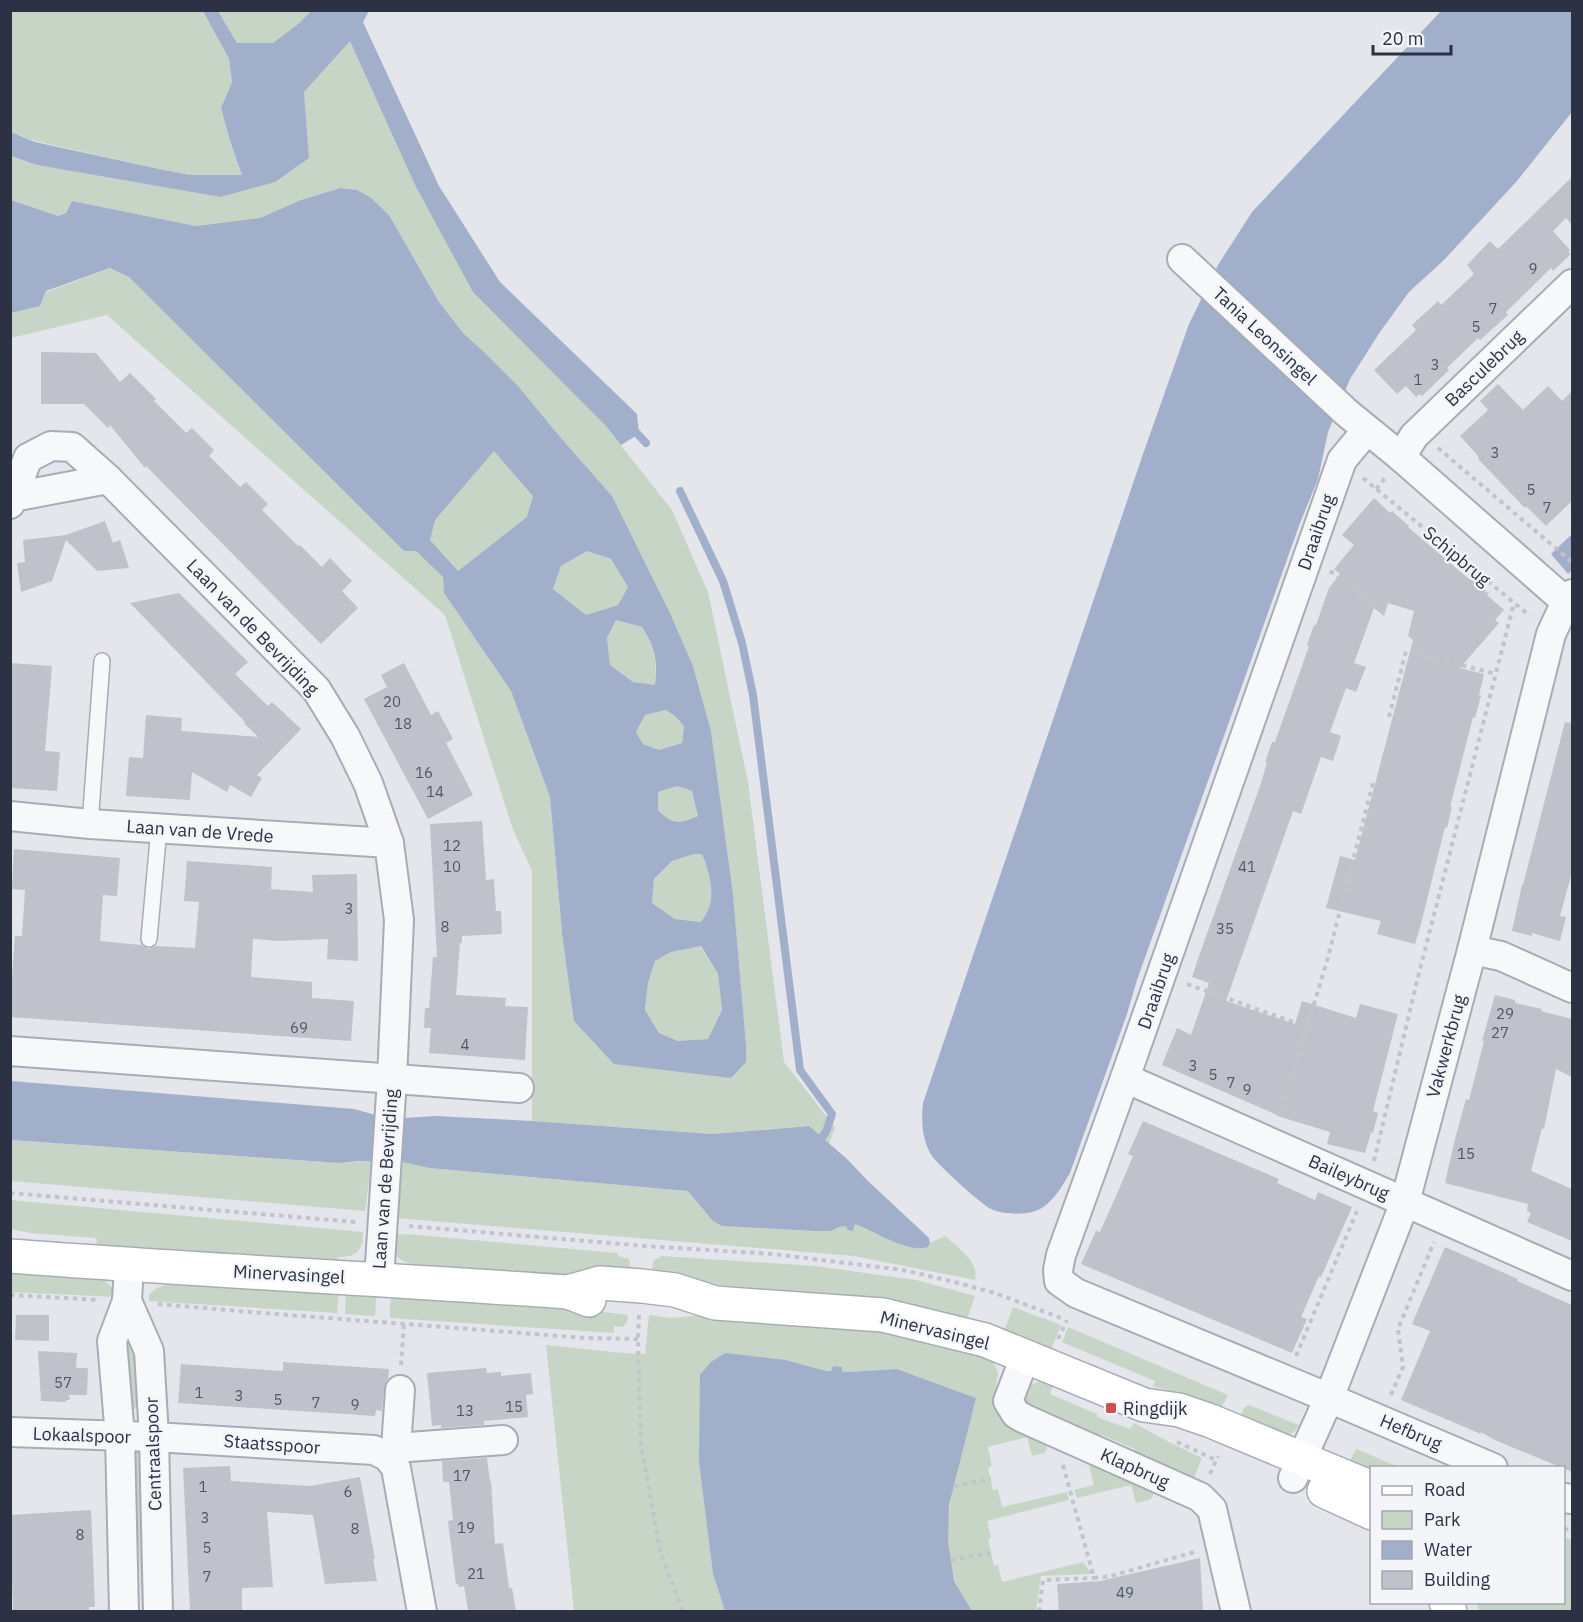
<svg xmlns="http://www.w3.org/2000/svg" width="1583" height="1622" font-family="'IBM Plex Sans',sans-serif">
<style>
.green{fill:#c7d5c6}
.water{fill:#a1afca;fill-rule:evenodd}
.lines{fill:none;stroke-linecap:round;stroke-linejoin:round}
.stream{stroke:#a1afca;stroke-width:8}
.building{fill:#bfc1cb}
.lane-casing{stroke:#a9acb6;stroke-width:18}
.street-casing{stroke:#a9acb6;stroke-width:32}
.secondary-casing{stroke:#a9acb6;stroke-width:36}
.path{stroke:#c2c4cb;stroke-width:4;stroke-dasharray:4.5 4.5;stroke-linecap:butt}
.lane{stroke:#f7f8fa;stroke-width:15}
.street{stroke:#f7f8fa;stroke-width:28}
.secondary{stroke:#fff;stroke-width:33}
.poi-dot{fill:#ca5150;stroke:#f4f5f9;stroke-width:2}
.labels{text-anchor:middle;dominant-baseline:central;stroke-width:4.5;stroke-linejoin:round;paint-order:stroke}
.number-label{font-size:15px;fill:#515566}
.street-label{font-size:18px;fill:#2c3144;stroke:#f4f5f9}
.poi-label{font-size:18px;fill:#2c3144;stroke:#f4f5f9;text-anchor:start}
</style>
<rect width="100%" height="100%" fill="#e4e6ec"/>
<g class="green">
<path d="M10,11H203L229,59L232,82L221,108L230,141L242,175H190L159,169L35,141L11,132Z"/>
<path d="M218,11H311L298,24L273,43H237Z"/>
<path d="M350,40L415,185L672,510L708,592L748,782L784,1062L835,1127L829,1144L808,1126L712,1134L532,1121V871L512,827L445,615L107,315L11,338V313L40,306L46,292L111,268L129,277L404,551H416L443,577L444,593L511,691L550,797L562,933L614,1064L746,1045L733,894L711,731L693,666L670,613L612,496L561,438L518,386L483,351L464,334L439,302L389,215L370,197L357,190L340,188L301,200L260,218L196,226L72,201L66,213L58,216L11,200L10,156L37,165L220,197L309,158L304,92Z"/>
<path d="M494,450L534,496L528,517L458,571L430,540L434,520Z"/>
<path d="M587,551L611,559L628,587L618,605L586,615L553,589L561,566Z"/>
<path d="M616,620L642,627C655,650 657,659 655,686L633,682L610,665L607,638Z"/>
<path d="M666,710L675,716L684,726L682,743L659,750L643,744L636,732L645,715Z"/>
<path d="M677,786L692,791L698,816C678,823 673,826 658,810V792Z"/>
<path d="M694,854H702C708,868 714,889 710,904C709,910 704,916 701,922L675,919L652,903L654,879L672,861Z"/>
<path d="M700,946L718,974L722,1010L708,1039L678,1041L659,1033L645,1011L648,983L655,961L671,952Z"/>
<path d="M10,1140L339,1163L372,1161L365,1211L11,1181Z"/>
<path d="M397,1162H402L429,1168L689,1191L713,1221L722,1226L815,1231H831L839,1227L847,1226L853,1231L855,1224L928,1247L930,1243L945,1236C957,1247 980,1262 975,1280L854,1256L396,1218Z"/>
<path d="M10,1200L363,1232C363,1251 357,1257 338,1257L337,1262L97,1245L96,1238L31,1233L11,1229Z"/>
<path d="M406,1234L618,1253V1256L629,1259L632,1275H564L424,1267C414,1265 396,1262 394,1250C393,1246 395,1239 396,1235Z"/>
<path d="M662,1256L815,1266L916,1280L975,1296L966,1322L873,1302L651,1277L653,1261Z"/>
<path d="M10,1267L87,1271L88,1278L104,1280L114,1289L115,1297L11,1292Z"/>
<path d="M181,1280L339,1288L337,1313L149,1301V1295C159,1284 166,1284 180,1286Z"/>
<path d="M346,1289L377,1291L375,1316L345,1314Z"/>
<path d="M392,1292L543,1304L628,1315L627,1323L622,1327L614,1326V1333L390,1318V1305Z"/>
<path d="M1013,1307L1061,1325L1050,1352L1003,1334Z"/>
<path d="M649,1315L671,1318L704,1315L839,1324L905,1336L979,1354L993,1362L997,1370L998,1374L995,1391V1404L1001,1417L1006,1423L1047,1443V1449L1044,1453L1032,1456L1027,1437L988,1447L992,1466L988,1468L993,1490L998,1489L1002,1507L1067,1492L1069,1500L987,1521L991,1538L988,1539L994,1566L998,1565L1002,1582L1083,1562L1092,1574L1041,1576L1036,1611H972C966,1601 957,1590 954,1579C936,1520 961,1456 976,1398L897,1369L846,1372L842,1371V1367L833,1366L831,1371H826L786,1360L699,1463L713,1574L725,1611H574L546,1345L623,1353L645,1354Z"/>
<path d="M1068,1327L1228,1395L1221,1408L1203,1401L1153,1386L1155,1381L1062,1342Z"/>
<path d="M125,1345H137L144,1408L124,1409Z"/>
<path d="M1042,1381L1054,1382L1050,1394L1097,1414V1417L1130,1429L1134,1423L1169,1442L1202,1458L1192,1483L1132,1457L1135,1449L1102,1435L1098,1442L1023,1404C1024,1389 1029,1384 1042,1381Z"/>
<path d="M1249,1405L1299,1425C1289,1448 1255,1429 1238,1423L1244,1408Z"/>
<path d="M1356,1449L1399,1467L1372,1468L1371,1475L1350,1461Z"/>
<path d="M126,1452H143L150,1611H142L135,1478L126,1470Z"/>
<path d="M1089,1466H1098L1149,1487L1153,1491V1496L1149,1500L1136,1503L1131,1485L1077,1498L1074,1490L1094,1485Z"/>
<path d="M1564,1537L1572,1540V1611H1480L1476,1603L1564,1602Z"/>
</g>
<g class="water">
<path d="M203,11H218L237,43H273L298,24L311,11H369L363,22L439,186L500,282L637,414L639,434L621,445L605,425L473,292L415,185L350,41L304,92L309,158L275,182L220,197L37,165L11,156V132L35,142L159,169L190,175H242L230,141L221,108L232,82L229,59Z"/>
<path d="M1441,11H1572V112L1517,181L1444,260L1409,292L1380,332L1350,379L1328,432L1318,479L1300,523L1137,980L1127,1014L1070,1173C1061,1188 1050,1208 1032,1212C1022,1215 1000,1214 991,1209C981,1204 939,1166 932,1156C922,1140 921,1121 923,1103L1143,454L1189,324L1218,265L1252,212Z"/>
<path d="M340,188L357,190L370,197L389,215L439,302L464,334L483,351L518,386L561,438L612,496L670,613L693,666L711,731L733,894L746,1045V1062L731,1078L614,1064L574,1021L562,933L550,797L511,691L444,593L443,577L416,551H404L129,277L110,268L46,291L40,306L11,313V200L58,216L66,213L72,201L196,226L260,218L301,200ZM494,451L533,496L527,517L458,571L430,540L435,520ZM587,551L611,559L628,587L618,605L586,615L553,589L561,566ZM616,620L642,627C655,648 658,661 655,685L633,682L610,665L607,638ZM666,710L675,716L684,726L682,743L659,750L643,744L636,732L645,715ZM677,786L692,791L698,816C679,824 672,825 658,810V792ZM694,854H702C708,868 714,889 710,904C709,910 704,917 701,922L675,919L652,903L654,879L672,861ZM701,946L718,974L722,1010L708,1039L678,1041L659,1033L645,1010L648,983L655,961L671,952Z"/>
<path d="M1572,534V570L1568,574L1551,554Z"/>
<path d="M11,1081L354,1109L372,1114L405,1118L435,1116L532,1121L712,1134L809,1126L847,1159L868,1181L929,1238L930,1243L928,1247C909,1254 874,1231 855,1224L853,1231L848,1230L846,1226L839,1227L831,1231H815L722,1226L713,1221L688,1191L429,1168L402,1162L359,1161L339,1163L11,1140Z"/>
<path d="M725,1353L786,1360L826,1371H831L833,1366L842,1367V1371L846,1372L897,1369L976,1398L949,1505L948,1542L954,1581L972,1611H725L713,1574L699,1463L700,1375L711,1362Z"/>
</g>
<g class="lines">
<g class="stream">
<path d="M631,427L646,443"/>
<path d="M680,491L723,581L742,643L753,695L800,1070L832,1114L826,1132L816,1144"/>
</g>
</g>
<g class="building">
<path d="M1572,177V225L1566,218L1553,231L1570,250L1568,252L1571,254L1553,271L1551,268L1506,312L1508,315L1480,340L1478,338L1447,368L1449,370L1422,396L1420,394L1416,397L1406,386L1397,394L1374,370L1416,330L1412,325L1438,301L1441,305L1474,274L1467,265L1490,241L1498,249Z"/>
<path d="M41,352L96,353L120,382L130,373L156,399L154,401L186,433L192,428L214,450L209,456L240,487L246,482L268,504L262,510L298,546L300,545L322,567L330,558L352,581L342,591L358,608L321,644L150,470L146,466L145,468L110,425L108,428L84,404H41Z"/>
<path d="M1498,384L1523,410L1548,386L1562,401L1572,391V501L1546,526L1526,506L1525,508L1478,459L1479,457L1460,436L1488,410L1480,401Z"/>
<path d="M1374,498L1390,513L1392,511L1409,526L1408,527L1470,580L1471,579L1489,594L1487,595L1504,610L1495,620L1499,623L1460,668L1484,674L1479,695L1481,696L1475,718L1473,717L1450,807H1452L1447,828L1445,827L1421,924L1415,944L1377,934L1381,921L1326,908L1340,856L1355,860L1413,640L1408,636L1414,611L1388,603L1384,616L1374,608L1354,663L1366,667L1356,692L1346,688L1330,732L1341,736L1333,761L1321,757L1301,814L1293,811L1226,1001L1295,1024L1302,1001L1356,1018L1360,1004L1398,1014L1373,1111L1378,1113L1373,1133L1371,1132L1365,1153L1327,1144L1330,1132L1284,1118L1162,1065L1177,1028L1191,1035L1209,983L1192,977L1199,956L1260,786L1267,763L1265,762L1272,742H1275L1309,646L1307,645L1314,625H1316L1329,588L1340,574L1334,569L1354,545L1342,535Z"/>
<path d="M105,521L113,543L120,540L129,568L97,571L66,540L52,581L21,592L17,563L25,562L23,540L66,535Z"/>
<path d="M179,593L248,662L235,674L268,706L272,702L301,729L257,775L262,778L251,797L230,785L227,792L192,772L190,800L126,796L129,757L143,758L146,715L182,718L181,731L258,737L243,722L246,723L130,603Z"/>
<path d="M10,663L52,666L45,751L60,752L57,791L10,788Z"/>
<path d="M404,663L431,715L438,711L453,739L446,743L473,795L428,819L364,699L387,687L381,675Z"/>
<path d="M1565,722L1572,723V872L1560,916L1566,917L1560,941L1532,933V936L1512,931L1522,885H1523Z"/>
<path d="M482,821L486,880L494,879L496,911H501L502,934L462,936V943H460L456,995L506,998L505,1006L528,1007L525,1060L429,1053L431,1028H424L425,1008H429L433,957H437L430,824Z"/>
<path d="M14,849L120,858L117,896L103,895L100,941L141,945L149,949L156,946L195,948L199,902L184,901L187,861L272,867L271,889L313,892L312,875L357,874L358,961L327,959L328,939L278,941L253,939L251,977L312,982V998L354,1001L351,1041L10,1017V978H12L15,936H22L25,890L12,889Z"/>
<path d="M1495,995L1515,1000V1003L1542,1009L1541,1011L1572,1019V1077L1556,1069L1544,1129L1542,1128L1531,1171L1572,1189V1241L1527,1222L1531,1213L1527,1211L1528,1204L1445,1183L1455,1139L1466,1099L1469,1100L1484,1041H1482Z"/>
<path d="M1143,1121L1279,1179L1277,1183L1315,1200L1318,1192L1352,1207L1321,1277L1319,1276L1301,1317L1307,1319L1292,1353L1081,1264L1096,1231L1100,1232L1123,1180L1133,1156L1128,1154Z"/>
<path d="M1445,1247L1518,1279L1517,1281L1572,1305V1472L1495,1440L1481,1432V1434L1401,1400L1430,1331L1412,1324Z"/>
<path d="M16,1315H49V1341L15,1340Z"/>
<path d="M38,1351L77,1353L76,1368H88L87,1395H69L70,1400H66V1402L41,1401Z"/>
<path d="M283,1362L389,1369L388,1379L384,1389L382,1411L376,1410L375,1416L178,1403L181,1364L283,1371Z"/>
<path d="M486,1368L487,1373L501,1372V1376L531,1373L533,1394L526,1395L528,1417L484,1421V1425L441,1428V1425L432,1426L427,1373Z"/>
<path d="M487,1458L490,1482L491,1481L495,1544L503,1543L509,1588H512L516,1611H468L464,1586L459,1587L458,1584H456L448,1521L453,1520L449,1482H443L442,1461Z"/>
<path d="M230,1466L231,1481L310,1486L360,1477L375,1559H373L377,1581L325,1584L313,1515L267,1512L273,1587L242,1588V1611H190L183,1468Z"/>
<path d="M91,1510L95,1607H89V1611H13L10,1515Z"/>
<path d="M1200,1558L1203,1611H1059L1057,1584L1100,1581Z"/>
</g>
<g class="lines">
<defs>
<g id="lane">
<path d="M90,824L102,661"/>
<path d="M149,939L159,828"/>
</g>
<g id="street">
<path d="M1182,259L1347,413L1401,457L1572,607"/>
<path d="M1367,430L1342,460L1125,1078L1061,1255L1058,1270L1059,1281L1076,1293L1329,1398L1493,1468"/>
<path d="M1401,457L1414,436L1572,284"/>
<path d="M13,497L108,479"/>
<path d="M10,504L28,458L51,446L72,447L108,479L316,689L345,736L368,783L389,843L399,920L392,1079L379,1279"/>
<path d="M10,816L90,824L389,843"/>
<path d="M1472,950L1501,956L1572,988"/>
<path d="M10,1051L519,1088"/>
<path d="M1125,1078L1572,1276"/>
<path d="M127,1301L149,1351L154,1437L158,1612"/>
<path d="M1025,1357L1008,1401L1016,1414L1025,1419L1200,1497L1212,1509L1236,1612"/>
<path d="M10,1432L154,1437L374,1450L388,1457L396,1468L422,1612"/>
<path d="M396,1448L503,1440"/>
<path d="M388,1457L396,1448L400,1390"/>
<path d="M1293,1478L1329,1398L1405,1202L1472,950L1551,634L1566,602L1572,594"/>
<path d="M1564,1498L1572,1499"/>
<path d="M124,1612L120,1436L112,1341L127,1301L129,1265"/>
</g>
<g id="secondary">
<path d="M10,1256C196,1270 382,1279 568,1292L589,1300"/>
<path d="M568,1292L600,1283L642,1286L675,1290L715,1303L883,1315L985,1340L1144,1405L1179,1410L1211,1421L1372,1488"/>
<path d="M1324,1491L1372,1513"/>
<path d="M1446,1602L1450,1612"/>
</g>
</defs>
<use href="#lane" class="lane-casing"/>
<use href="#street" class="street-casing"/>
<use href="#secondary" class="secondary-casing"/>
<g class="path">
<path d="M1438,448L1572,562"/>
<path d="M1363,478L1530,616"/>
<path d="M1376,489L1386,477"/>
<path d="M1330,571L1385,614"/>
<path d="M1389,717L1406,651L1496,674"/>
<path d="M1187,984L1307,1027"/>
<path d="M1280,1117L1327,961L1373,783"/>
<path d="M1374,1161L1417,981L1514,603"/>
<path d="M10,1193L356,1222"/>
<path d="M409,1226L645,1246L773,1254L903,1270L954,1282L995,1293L1061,1318"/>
<path d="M10,1295L100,1300"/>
<path d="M158,1304L250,1312L586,1338L638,1339"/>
<path d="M639,1315L638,1339L641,1445L660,1551L683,1612"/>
<path d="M1058,1339L1067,1320"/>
<path d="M1296,1356L1357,1211"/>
<path d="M401,1365L404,1323"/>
<path d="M1391,1395L1403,1367L1398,1329L1434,1242"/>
<path d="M1177,1442L1216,1460"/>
<path d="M1063,1465L1094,1578L1111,1576L1194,1552"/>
<path d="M1210,1474L1218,1456"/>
<path d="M954,1486L991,1479"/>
<path d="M1564,1528L1572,1532"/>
<path d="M951,1560L991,1553"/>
<path d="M1039,1612L1043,1580L1094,1578"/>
</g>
<use href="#lane" class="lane"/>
<use href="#street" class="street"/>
<use href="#secondary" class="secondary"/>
</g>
<rect class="poi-dot" x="1105" y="1402" width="12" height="12" rx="3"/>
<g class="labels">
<g class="number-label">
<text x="1533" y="268">9</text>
<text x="1493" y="308">7</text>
<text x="1476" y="326">5</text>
<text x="1435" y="364">3</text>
<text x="1418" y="379">1</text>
<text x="1495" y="452">3</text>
<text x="1531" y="489">5</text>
<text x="1547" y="507">7</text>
<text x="392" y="701">20</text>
<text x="403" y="723">18</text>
<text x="424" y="772">16</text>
<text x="435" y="791">14</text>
<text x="452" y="845">12</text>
<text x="452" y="866">10</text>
<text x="1247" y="866">41</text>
<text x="349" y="908">3</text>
<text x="445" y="926">8</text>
<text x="1225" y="928">35</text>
<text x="1505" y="1013">29</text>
<text x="299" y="1027">69</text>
<text x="1500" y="1032">27</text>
<text x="465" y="1044">4</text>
<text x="1193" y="1065">3</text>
<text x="1213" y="1074">5</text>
<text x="1231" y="1082">7</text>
<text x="1247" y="1089">9</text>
<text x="1466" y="1153">15</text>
<text x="63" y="1382">57</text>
<text x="199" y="1392">1</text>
<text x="239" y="1395">3</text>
<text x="278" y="1399">5</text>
<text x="316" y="1402">7</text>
<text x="355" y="1404">9</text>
<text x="514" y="1406">15</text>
<text x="465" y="1410">13</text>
<text x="462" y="1475">17</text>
<text x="203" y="1486">1</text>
<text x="348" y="1491">6</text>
<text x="205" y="1517">3</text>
<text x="466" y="1527">19</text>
<text x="355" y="1528">8</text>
<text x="80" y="1534">8</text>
<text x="207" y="1547">5</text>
<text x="476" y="1573">21</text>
<text x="207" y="1576">7</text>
<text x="1125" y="1592">49</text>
</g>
<g class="street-label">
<text transform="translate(1265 336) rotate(43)">Tania Leonsingel</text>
<text transform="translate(1484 368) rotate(-44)">Basculebrug</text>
<text transform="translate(1316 532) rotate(-71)">Draaibrug</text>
<text transform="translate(1457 556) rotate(40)">Schipbrug</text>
<text transform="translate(253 627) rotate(46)">Laan van de Bevrijding</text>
<text transform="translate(200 831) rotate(4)">Laan van de Vrede</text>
<text transform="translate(1156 991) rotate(-71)">Draaibrug</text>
<text transform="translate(1446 1046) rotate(-75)">Vakwerkbrug</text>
<text transform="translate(1349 1177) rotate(24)">Baileybrug</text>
<text transform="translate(385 1179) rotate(-86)">Laan van de Bevrijding</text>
<text transform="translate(289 1274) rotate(3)">Minervasingel</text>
<text transform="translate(935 1330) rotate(14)">Minervasingel</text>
<text transform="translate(1411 1432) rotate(23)">Hefbrug</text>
<text transform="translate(82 1435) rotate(2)">Lokaalspoor</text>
<text transform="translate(272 1444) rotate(4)">Staatsspoor</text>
<text transform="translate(153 1454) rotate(-92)">Centraalspoor</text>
<text transform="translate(1135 1468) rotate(24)">Klapbrug</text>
</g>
<g class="poi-label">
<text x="1123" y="1408">Ringdijk</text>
</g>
</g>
<rect width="1583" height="1622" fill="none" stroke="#2c3144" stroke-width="24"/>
<rect x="1370" y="1466" width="195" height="138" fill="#f4f5f9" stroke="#a4a7b1" stroke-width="1.5"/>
<rect x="1382" y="1486" width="30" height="9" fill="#ffffff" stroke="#a4a7b1" stroke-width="1.5"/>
<text x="1424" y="1496" font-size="18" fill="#2c3144">Road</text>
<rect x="1382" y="1511" width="30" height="18" fill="#c7d5c6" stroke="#a4a7b1" stroke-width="1.5"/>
<text x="1424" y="1526" font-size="18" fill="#2c3144">Park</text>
<rect x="1382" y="1541" width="30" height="18" fill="#a1afca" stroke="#a4a7b1" stroke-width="1.5"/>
<text x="1424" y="1556" font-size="18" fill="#2c3144">Water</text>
<rect x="1382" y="1571" width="30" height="18" fill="#bfc1cb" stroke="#a4a7b1" stroke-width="1.5"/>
<text x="1424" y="1586" font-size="18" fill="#2c3144">Building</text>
<path d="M1373 45v9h78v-9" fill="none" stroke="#2c3144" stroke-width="3"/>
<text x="1382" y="45" font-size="18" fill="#2c3144" stroke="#f4f5f9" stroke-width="4.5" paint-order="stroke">20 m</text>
</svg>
